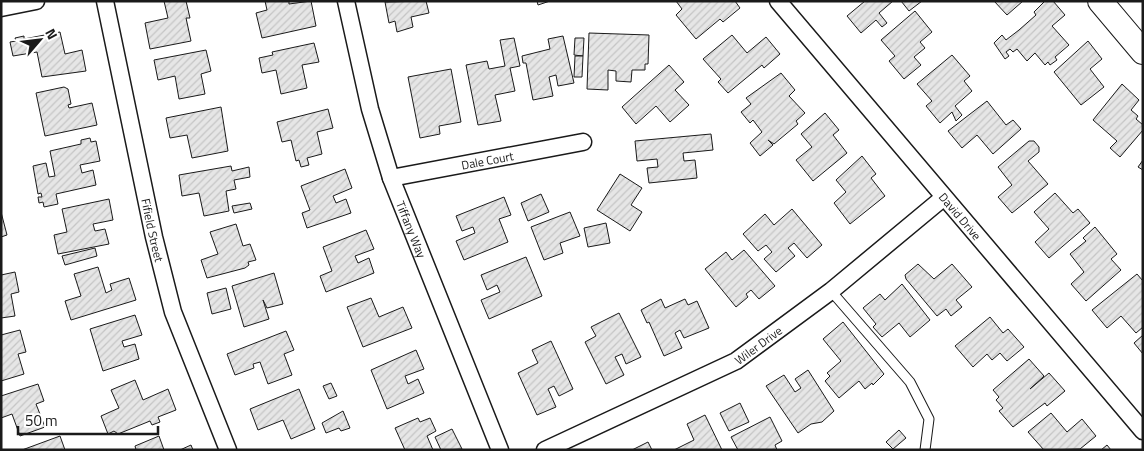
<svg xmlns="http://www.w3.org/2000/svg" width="1144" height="451" font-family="'Titillium Web',sans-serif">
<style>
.building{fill:url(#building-hatch);stroke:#1a1a1a}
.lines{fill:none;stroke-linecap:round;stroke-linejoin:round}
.lane-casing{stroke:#1a1a1a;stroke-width:11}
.street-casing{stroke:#1a1a1a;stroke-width:19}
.secondary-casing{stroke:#1a1a1a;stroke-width:26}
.lane{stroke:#fff;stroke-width:9}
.street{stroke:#fff;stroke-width:16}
.secondary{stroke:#fff;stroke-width:24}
.labels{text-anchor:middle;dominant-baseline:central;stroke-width:4;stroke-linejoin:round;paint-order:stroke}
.street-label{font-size:12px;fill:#1a1a1a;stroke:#fff}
</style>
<defs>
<pattern id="building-hatch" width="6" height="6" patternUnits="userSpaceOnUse" patternTransform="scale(1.25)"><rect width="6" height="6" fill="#e6e6e6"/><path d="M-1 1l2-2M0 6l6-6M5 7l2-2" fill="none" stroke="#c5c5c5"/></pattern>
</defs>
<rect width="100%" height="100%" fill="#fff"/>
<g class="building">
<path d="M164,1H186L190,18H186L191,41L150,49L145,23L168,18Z"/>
<path d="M265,1H289V4L311,1L316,26L262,38L256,13L267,10Z"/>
<path d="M426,1L429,13L411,17L413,27L397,32L395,21L389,23L385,2Z"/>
<path d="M537,1H550L538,5Z"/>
<path d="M676,1H735L740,8L723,22L720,19L696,39L676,15L682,9Z"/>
<path d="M865,1H893L879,13L887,23L882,27L876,20L861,33L847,16Z"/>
<path d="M901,1H922L909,11Z"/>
<path d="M994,1H1023L1007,15Z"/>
<path d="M1045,1H1053L1065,15L1052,26L1069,45L1055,57L1057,60L1050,65L1048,62L1045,65L1035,53L1027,61L1017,49L1013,52L1010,49L1006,52L1009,56L1005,59L994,43L1002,35L1006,40L1019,30L1036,15L1034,12Z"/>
<path d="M915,11L932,32L920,42L925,48L914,57L921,65L904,79L889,61L895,56L881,40Z"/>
<path d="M60,32L65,54L82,50L86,71L42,77L37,52L13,56L10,42L16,41L15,38L24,36V39Z"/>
<path d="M589,33L649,35L648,64H645V70H632L631,82L616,81V71L608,70V90L587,89Z"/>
<path d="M732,35L747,53L766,37L780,54L764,68L762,65L728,93L718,82L721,79L703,59Z"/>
<path d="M563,36L574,83L558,86L556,75L549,77L553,96L533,100L526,63H523L522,56L550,49L548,39Z"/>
<path d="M514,38L520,66L510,68L515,91L495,95L501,121L478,125L466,65L487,61L489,69L505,66L500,40Z"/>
<path d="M575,38H584L583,56L574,55Z"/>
<path d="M1088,41L1102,59L1090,69L1104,87L1081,105L1054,72Z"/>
<path d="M314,43L319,62L302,65L307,88L281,94L276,70L262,73L259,58L273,55L272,52Z"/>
<path d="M206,50L211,71L201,74L205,94L179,99L175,76L158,80L154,60Z"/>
<path d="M952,55L970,76L964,81L972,91L955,106L962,115L956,121L952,112L940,123L926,106L932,101L917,84Z"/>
<path d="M575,56H583L582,77H574Z"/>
<path d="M669,65L684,82L675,90L689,105L670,122L656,106L636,124L622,107Z"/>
<path d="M451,69L461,122L439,126L440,134L420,138L408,77Z"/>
<path d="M781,73L795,90L789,96L805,113L796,121L798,124L774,144L768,140L773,145L760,156L750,143L762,132L753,120L750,123L741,112L751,104L746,98Z"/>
<path d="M1122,84L1139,100L1131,110L1138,116L1136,119L1143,125V130L1120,157L1110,148L1117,141L1093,120Z"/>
<path d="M64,87L68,89L71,104L68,105L69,108L92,103L97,125L45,136L36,93Z"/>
<path d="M987,101L1006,125L1013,120L1021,129L993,154L977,135L962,148L948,131Z"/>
<path d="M221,107L228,151L192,158L187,135L170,138L166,118Z"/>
<path d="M328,109L333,128L317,132L322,154L307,158L309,165L301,167L299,160L296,161L291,140L282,142L277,122Z"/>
<path d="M825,113L839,130L833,135L847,153L813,181L796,160L812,147L801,134Z"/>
<path d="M711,134L713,150L683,153L684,161L695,160L697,178L649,183L647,168L658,167L657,159L637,161L635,141Z"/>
<path d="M90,138L91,142L96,141L100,161L80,165L82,173L93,170L96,185L56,194L58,204L44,207L43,202L39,203L38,197H42L41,193L38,194L33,166L46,163L49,177L55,176L50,151L81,144V140Z"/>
<path d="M1029,141H1034L1039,147V152L1028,161L1048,184L1012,213L998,197L1012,185L998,167Z"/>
<path d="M862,156L876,174L871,178L885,196L850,224L834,203L846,192L836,180Z"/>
<path d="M1143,160V170L1138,167Z"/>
<path d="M231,166L232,171L249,167L250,177L234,180L236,189L226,191L229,211L204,216L199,193L182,196L179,175Z"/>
<path d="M345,169L352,188L333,196L336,203L346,199L351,213L307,228L302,213L310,210L301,186Z"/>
<path d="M620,174L642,188L631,205L642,212L630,231L597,210Z"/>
<path d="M1055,193L1073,213L1078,209L1090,223L1049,258L1035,242L1049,229L1034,212Z"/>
<path d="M541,194L549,212L528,221L521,203Z"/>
<path d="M504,197L511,215L499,219L508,242L464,260L456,241L475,233L473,227L462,231L456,216Z"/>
<path d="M109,199L113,220L93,224L95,231L105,229L109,244L58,254L54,235L67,232L62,209Z"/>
<path d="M250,203L252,209L234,213L232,206Z"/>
<path d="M792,209L822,245L807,258L794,243L788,248L795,256L776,272L764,259L772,252L766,245L758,251L743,234L765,214L774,225Z"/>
<path d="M1,212L7,235L1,237Z"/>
<path d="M570,212L580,236L560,243L563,253L544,260L531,227Z"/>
<path d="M606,223L610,243L588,247L584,228Z"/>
<path d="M236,224L243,246L250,244L256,260L248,262L249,265L245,268L207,278L201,260L218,254L210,232Z"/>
<path d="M1095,227L1117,254L1111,259L1121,270L1086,301L1071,284L1084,272L1070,254L1086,241L1083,238Z"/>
<path d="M366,230L374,249L355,256L358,263L369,258L374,273L326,292L320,276L332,271L323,247Z"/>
<path d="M95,248L97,256L65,265L62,256Z"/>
<path d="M744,250L775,286L759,299L751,290L746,294L748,297L736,307L705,269L726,252L732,260Z"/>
<path d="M526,257L542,296L489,319L481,300L500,292L497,285L487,290L481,275Z"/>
<path d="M918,264L934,279L952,264L972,287L956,300L962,307L951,316L946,309L937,316L906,279L905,275Z"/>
<path d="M98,267L106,293L112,290L110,284L129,278L136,300L71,320L65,301L81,296L74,274Z"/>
<path d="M15,272L19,292L11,294L15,316L1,318V275Z"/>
<path d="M274,273L283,304L267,308L263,300L269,319L244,327L232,286Z"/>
<path d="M1137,274L1143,281V327L1136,333L1121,316L1107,328L1092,310Z"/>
<path d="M902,284L930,320L910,337L899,323L882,337L873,327L876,324L863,308L880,294L885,300Z"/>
<path d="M226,288L231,309L212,314L207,293Z"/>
<path d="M371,298L379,317L403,307L412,328L363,347L347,307Z"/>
<path d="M661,299L665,308L685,299L688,305L697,301L709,328L684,338L680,330L675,333L682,348L664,356L649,322L647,323L641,310Z"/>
<path d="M619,313L641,357L626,364L622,354L615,357L624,375L606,384L585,342L596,336L591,327Z"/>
<path d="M135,315L142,335L122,341L124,347L135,344L139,359L103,371L90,329Z"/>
<path d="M990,317L1003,333L1008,329L1024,347L1007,361L1000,353L992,360L987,354L973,367L955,346Z"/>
<path d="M843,322L884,374L873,385L872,383L865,389L859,381L839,398L825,381L830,376L827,373L841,361L823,339Z"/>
<path d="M20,330L26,352L18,354L24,374L1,381V335Z"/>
<path d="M286,331L294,350L284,354L292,375L268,384L260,362L253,364L254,368L235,375L227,354Z"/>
<path d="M1143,335V354L1134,343Z"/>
<path d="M551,341L573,389L559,396L554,386L548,389L556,407L537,415L518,373L538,363L532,350Z"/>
<path d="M416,350L424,369L405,376L408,384L418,379L424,393L387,409L371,370Z"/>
<path d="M1029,359L1044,376L1030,389L1049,373L1065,391L1047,406L1045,403L1013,427L999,411L1003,408L996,400L999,397L993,390Z"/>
<path d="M808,370L834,411L822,422L811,424L798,433L766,386L784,375L795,392L801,388L795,379Z"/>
<path d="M135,380L143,400L168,389L176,410L158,417L160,422L152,425L150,421L118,434L114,431L108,434L101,416L119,408L111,390Z"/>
<path d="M331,383L337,396L329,399L323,386Z"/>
<path d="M38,384L44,401L36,404L45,427L20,436L12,414L1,418V396Z"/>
<path d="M299,389L315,429L291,439L283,420L258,430L250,409Z"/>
<path d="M740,403L749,422L729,431L720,413Z"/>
<path d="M343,411L350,428L341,431L339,428L326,433L322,423Z"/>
<path d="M1051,413L1067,432L1082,419L1096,436L1080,449L1044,450L1028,432Z"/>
<path d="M705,415L722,450H674L694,440L687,424Z"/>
<path d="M770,417L782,441L775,445L777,450H738L731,437Z"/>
<path d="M418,418L420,422L430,418L436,431L427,436L433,450H405L395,428Z"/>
<path d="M452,429L462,449L441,450L435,437Z"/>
<path d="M899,430L906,438L893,449L886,442Z"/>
<path d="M60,436L65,450H22Z"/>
<path d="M159,436L164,450H136L135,446Z"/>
<path d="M648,442L652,450H632Z"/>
<path d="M191,445L193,450H180Z"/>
<path d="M1107,445L1111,450H1101Z"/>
</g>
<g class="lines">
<defs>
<path id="lane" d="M831,291L910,382L929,419L925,450"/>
<g id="street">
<path id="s1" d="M105,1L154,237L173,312L228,450"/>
<path id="s2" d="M346,1L370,109L391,178L500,450"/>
<path id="s3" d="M778,1L1143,431"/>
<path d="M1,8L36,1"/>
<path id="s4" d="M391,178L583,142"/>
<path id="s5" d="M545,450L736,361L831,291L943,198"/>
</g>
<path id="secondary" d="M1100,1L1143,52"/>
</defs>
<use href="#lane" class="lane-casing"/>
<use href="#street" class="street-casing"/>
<use href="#secondary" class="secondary-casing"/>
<use href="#lane" class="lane"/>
<use href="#street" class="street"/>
<use href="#secondary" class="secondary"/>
</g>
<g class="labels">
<g class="street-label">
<text stroke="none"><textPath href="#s4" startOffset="98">Dale Court</textPath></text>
<text stroke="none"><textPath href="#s3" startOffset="282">David Drive</textPath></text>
<text stroke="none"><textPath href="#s1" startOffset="234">Fifield Street</textPath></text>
<text stroke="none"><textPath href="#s2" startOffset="238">Tiffany Way</textPath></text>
<text stroke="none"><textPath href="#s5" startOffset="238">Wiler Drive</textPath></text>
</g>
</g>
<rect width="1144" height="451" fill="none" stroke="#1a1a1a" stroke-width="5"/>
<g transform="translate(40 40) rotate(62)" stroke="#ffffff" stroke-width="4" paint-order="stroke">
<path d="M0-4L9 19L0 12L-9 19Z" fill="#1a1a1a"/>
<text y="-8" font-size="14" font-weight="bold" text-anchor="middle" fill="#1a1a1a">N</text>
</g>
<path d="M18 426v8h140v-8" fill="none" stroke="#1a1a1a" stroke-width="2.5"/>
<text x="25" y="426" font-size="15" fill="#1a1a1a" stroke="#ffffff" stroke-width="4" paint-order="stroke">50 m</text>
</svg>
